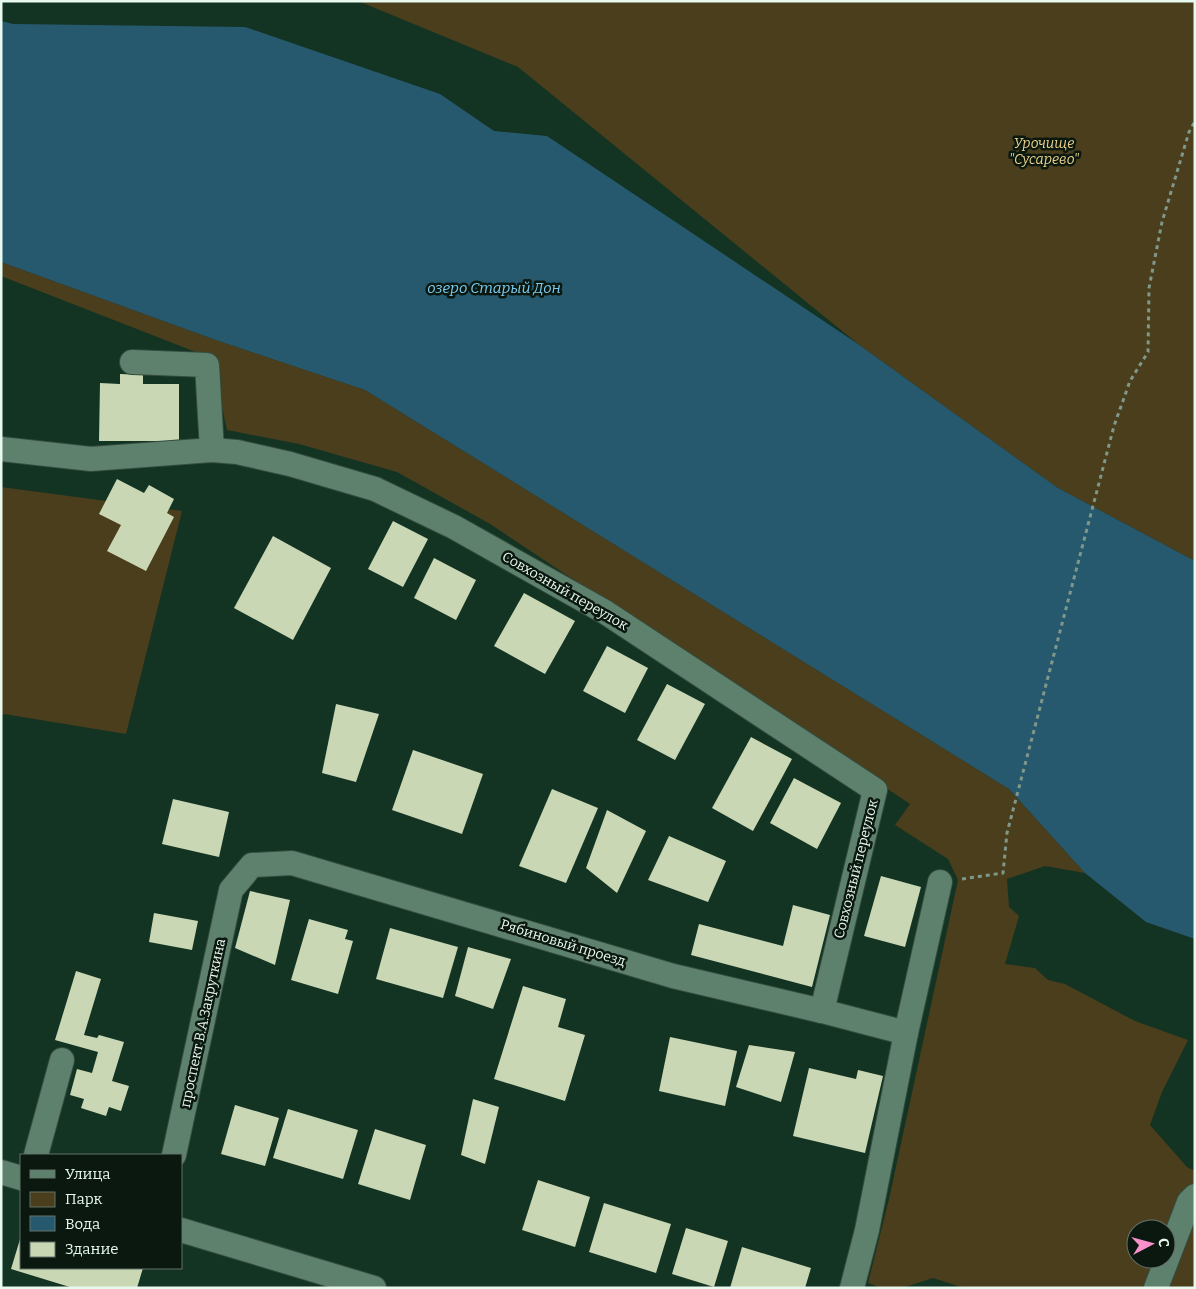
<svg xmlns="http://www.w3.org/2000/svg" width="1196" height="1289" font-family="Bitter,serif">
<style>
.green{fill:#4a3e1c;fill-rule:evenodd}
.water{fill:#27596e}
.building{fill:#c9d7b4}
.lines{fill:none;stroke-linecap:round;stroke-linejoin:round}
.minor-casing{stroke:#334c3e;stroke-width:26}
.path{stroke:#7f988a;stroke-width:3;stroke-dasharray:4 4;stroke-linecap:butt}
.minor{stroke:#5e816d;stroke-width:24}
.labels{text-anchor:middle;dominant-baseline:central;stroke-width:5;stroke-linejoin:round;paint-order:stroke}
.park-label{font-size:14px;font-style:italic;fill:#ebd18b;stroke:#0a1810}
.street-label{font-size:14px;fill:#e8faef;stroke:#0a1810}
.water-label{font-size:15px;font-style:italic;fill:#7bcbef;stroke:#0a1810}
</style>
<rect width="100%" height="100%" fill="#133323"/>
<g class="green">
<path d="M358,1H1195V561L1058,488L858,344L518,67Z"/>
<path d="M1,262L213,339L365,390L1009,789L1085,873L1045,866L1007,879L1009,907L1019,916L1005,964L1035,968L1048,980L1065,984L1135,1021L1188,1040L1162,1092L1150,1125L1187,1167L1195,1171V1288H964L933,1278L902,1288H881L868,1283L889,1199L958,880L948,859L895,825L910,804L490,524L397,472L299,444L227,430L211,358L1,276ZM1136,1229H1166V1259H1136Z"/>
<path d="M1,487L182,511L126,734L4,714L1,716Z"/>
</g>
<path class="water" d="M1,21L13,24L245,27L440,94L494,131L547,136L858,344L1058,488L1195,561V939L1146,922L1085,873L1009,789L365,390L213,339L1,262Z"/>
<g class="building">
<path d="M120,374L143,375V384H179V441H99L100,383L120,384Z"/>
<path d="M117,479L144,493L149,485L174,499L167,513L174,517L146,571L107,551L121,525L99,514Z"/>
<path d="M393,521L428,539L403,587L368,569Z"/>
<path d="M273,536L331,568L293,640L234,608Z"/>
<path d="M434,558L476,580L456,620L414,598Z"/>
<path d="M524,593L575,621L545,674L494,646Z"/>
<path d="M607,646L648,668L625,713L583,691Z"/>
<path d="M667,684L705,704L675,760L637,740Z"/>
<path d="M336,704L379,714L356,782L322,773Z"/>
<path d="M751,737L792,759L753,831L712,808Z"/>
<path d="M413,750L483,774L462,834L392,810Z"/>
<path d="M794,778L841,803L817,849L770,823Z"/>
<path d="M552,789L598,808L566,883L519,866Z"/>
<path d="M173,799L229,812L219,857L162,844Z"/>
<path d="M607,810L646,831L617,893L586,868Z"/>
<path d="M669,836L726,861L708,902L648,880Z"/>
<path d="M881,876L921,887L905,947L864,936Z"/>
<path d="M250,891L290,900L275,965L235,948Z"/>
<path d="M793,905L830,915L812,987L691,955L699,924L783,946Z"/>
<path d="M154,913L198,921L192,950L149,942Z"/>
<path d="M309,919L348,930L345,939L353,941L338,994L291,980Z"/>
<path d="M390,928L458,947L443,998L376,979Z"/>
<path d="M468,947L511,959L493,1009L455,996Z"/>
<path d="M76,971L101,979L84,1035L97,1038L99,1035L124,1042L112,1081L129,1086L121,1111L109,1107L106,1116L81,1108L84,1099L70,1095L77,1069L92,1073L98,1052L55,1040Z"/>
<path d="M523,986L566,999L558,1027L585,1035L565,1101L494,1079Z"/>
<path d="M670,1037L737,1051L725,1106L659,1091Z"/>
<path d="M749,1045L795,1052L781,1102L736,1087Z"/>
<path d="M809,1068L856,1079L858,1070L883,1076L865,1153L793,1136Z"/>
<path d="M473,1099L499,1107L485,1164L461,1155Z"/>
<path d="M235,1105L279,1118L265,1166L221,1154Z"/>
<path d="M288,1109L358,1130L343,1179L273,1158Z"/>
<path d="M375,1129L426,1145L410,1200L358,1184Z"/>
<path d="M538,1180L590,1197L575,1247L522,1230Z"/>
<path d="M604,1203L671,1224L656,1273L589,1252Z"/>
<path d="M686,1228L728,1241L714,1287L672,1274Z"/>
<path d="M21,1236V1268H143L137,1288H73L11,1269Z"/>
<path d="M742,1247L811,1268L805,1288H730Z"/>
</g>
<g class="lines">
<defs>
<g id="minor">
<path d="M132,362L207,365L212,450"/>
<path d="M1,449L91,459L212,450L237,452L290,464L375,489L454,527L605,612L875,790L822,1011"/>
<path d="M36,1155L62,1060"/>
<path d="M174,1155L231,890L252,865L292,863L673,976L822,1011L906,1033"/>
<path d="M1,1172L21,1178"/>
<path d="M181,1230L374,1288"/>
<path d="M852,1288L867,1230L906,1033L940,882"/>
<path d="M1156,1288L1189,1202L1195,1196"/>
</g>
</defs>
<use href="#minor" class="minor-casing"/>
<path class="path" d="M962,879L1003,873L1007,833L1114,426L1130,381L1148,352L1149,288L1162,222L1189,132L1195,121"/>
<use href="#minor" class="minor"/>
</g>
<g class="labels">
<g class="park-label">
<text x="1044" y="143">Урочище<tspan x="1044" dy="16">"Сусарево"</tspan></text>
</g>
<g class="street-label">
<text transform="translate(565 591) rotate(30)">Совхозный переулок</text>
<text transform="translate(856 869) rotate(-76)">Совхозный переулок</text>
<text transform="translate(563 943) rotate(17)">Рябиновый проезд</text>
<text transform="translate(203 1023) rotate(-78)">проспект В.А.Закруткина</text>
</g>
<g class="water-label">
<text x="494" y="288">озеро Старый Дон</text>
</g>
</g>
<rect width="1196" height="1289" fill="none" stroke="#e8faef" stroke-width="5"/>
<rect x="20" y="1154" width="162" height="115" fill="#0a1810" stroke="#637269"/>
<rect x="30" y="1170" width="25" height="8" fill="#5e816d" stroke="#637269"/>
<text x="65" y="1179" font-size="15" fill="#e8faef">Улица</text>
<rect x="30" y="1192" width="25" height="15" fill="#4a3e1c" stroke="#637269"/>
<text x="65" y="1204" font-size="15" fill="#e8faef">Парк</text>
<rect x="30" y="1216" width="25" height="15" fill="#27596e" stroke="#637269"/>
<text x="65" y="1229" font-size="15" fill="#e8faef">Вода</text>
<rect x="30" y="1242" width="25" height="15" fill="#c9d7b4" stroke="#637269"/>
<text x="65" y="1254" font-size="15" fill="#e8faef">Здание</text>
<g transform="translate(1151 1244) rotate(84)"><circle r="24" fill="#0a1810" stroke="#637269"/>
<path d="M0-4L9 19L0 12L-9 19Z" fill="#f890ca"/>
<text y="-8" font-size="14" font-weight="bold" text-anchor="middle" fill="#e8faef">С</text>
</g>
</svg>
